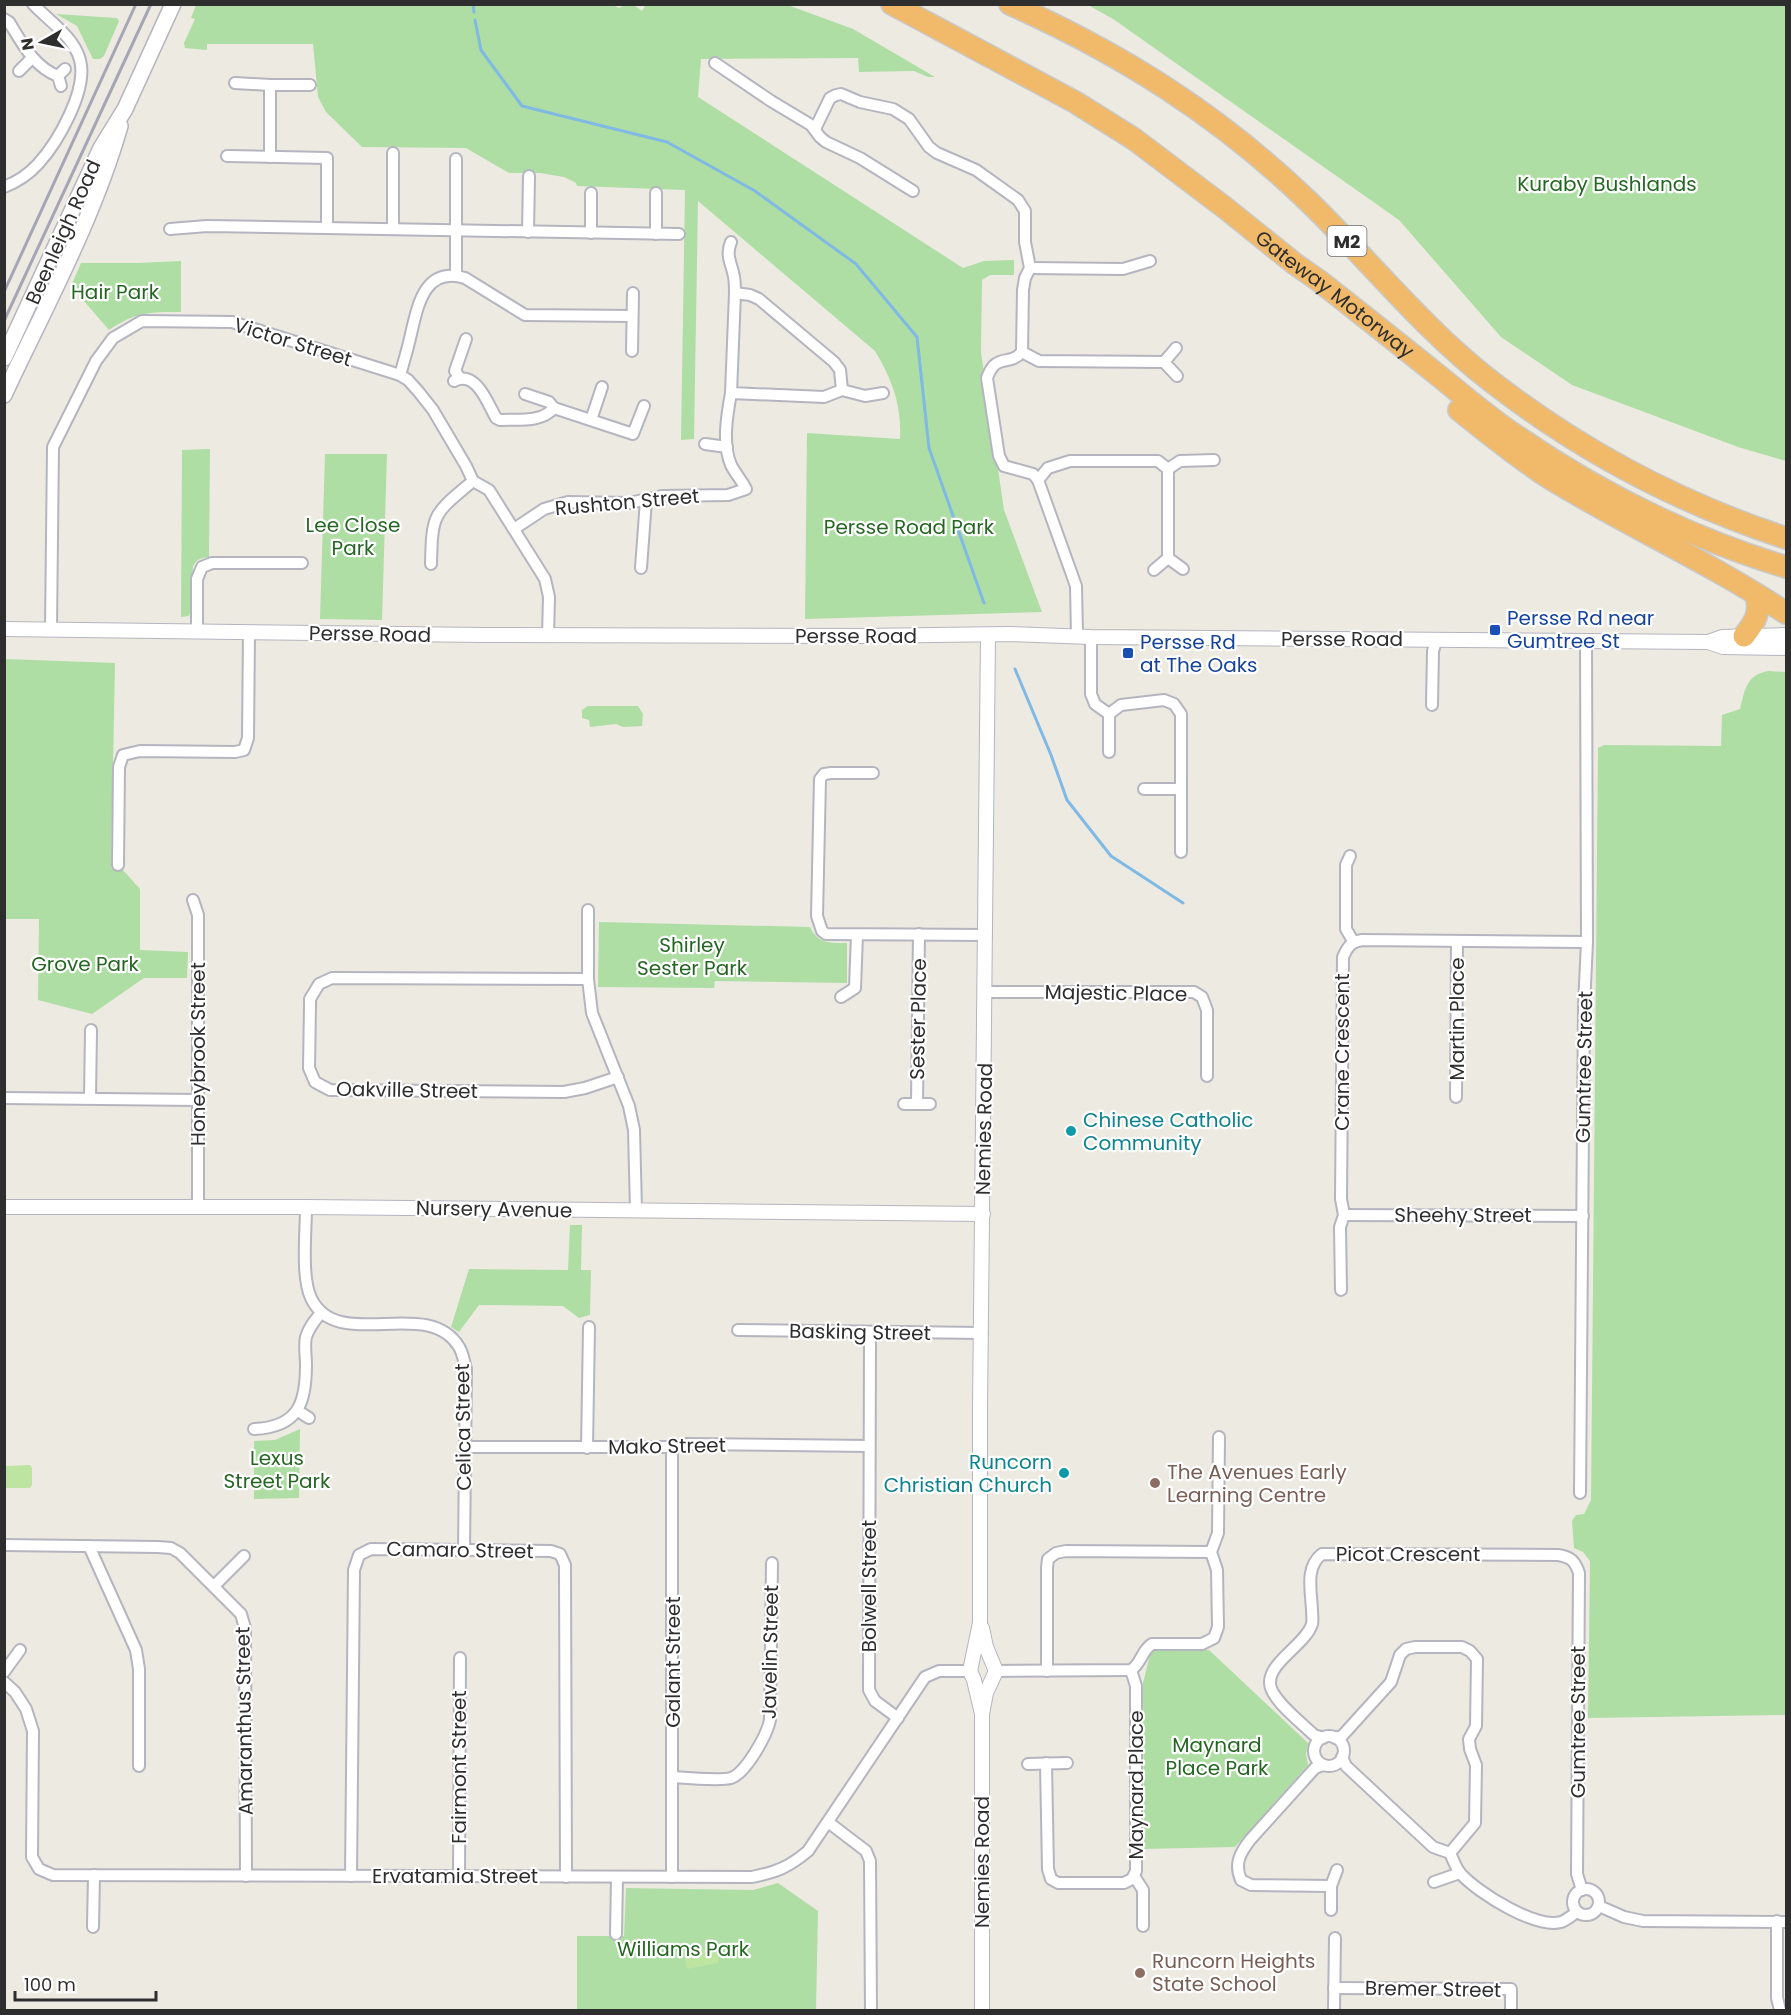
<svg xmlns="http://www.w3.org/2000/svg" width="1791" height="2015" font-family="Poppins,sans-serif">
<style>
.green{fill:#aedea4}
.pitch{fill:#bde4a1}
.lines{fill:none;stroke-linecap:round;stroke-linejoin:round}
.stream{stroke:#80b9e4;stroke-width:3}
.minor-casing{stroke:#b5b5c0;stroke-width:14}
.tertiary-casing{stroke:#b5b5c0;stroke-width:16}
.secondary-casing{stroke:#b5b5c0;stroke-width:18}
.motorway-casing{stroke:#c9c9c9;stroke-width:24}
.minor{stroke:#fff;stroke-width:10}
.tertiary{stroke:#fff;stroke-width:14}
.secondary{stroke:#fff;stroke-width:15}
.motorway{stroke:#f0ba6a;stroke-width:21}
.rail{stroke:#a5a5b6;stroke-width:3}
.transit-dot{fill:#1a4fb4;stroke:#fff;stroke-width:2}
.culture-dot{fill:#0f9aa8;stroke:#fff;stroke-width:2}
.education-dot{fill:#8d6e63;stroke:#fff;stroke-width:2}
.labels{text-anchor:middle;dominant-baseline:central;stroke-width:4.5;stroke-linejoin:round;paint-order:stroke}
.shield{fill:#fff;stroke:#6d6d6d;stroke-width:1.5}
.shield-label{font-size:18px;font-weight:bold;fill:#2e2e2e}
.park-label{font-size:20px;fill:#256623;stroke:#fff}
.street-label{font-size:20px;fill:#2e2e2e;stroke:#fff}
.transit-label{font-size:20px;fill:#164399;stroke:#fff;text-anchor:start}
.culture-label{font-size:20px;fill:#0d838f;stroke:#fff;text-anchor:start}
.education-label{font-size:20px;fill:#785e54;stroke:#fff;text-anchor:start}
</style>
<rect width="100%" height="100%" fill="#edeae2"/>
<g class="green">
<path d="M611,4L619,8C629,2 634,4 642,11L646,4H785L853,29L935,77H928L914,71L859,72L858,58L701,59L698,97L963,268L984,261L1014,260V275H990L982,280L981,352L1004,510L1042,612L805,619L807,433L900,439C902,406 892,379 875,351L698,201L694,439L681,440L685,190L577,186L576,183L564,177L540,173H509L466,148L362,147L326,112L318,97L313,44H207V50L185,48L184,43L195,19L191,18L196,5Z"/>
<path d="M1088,5H1786V461L1738,447L1572,385L1501,337L1399,220L1113,19Z"/>
<path d="M56,14L117,18L119,21L104,56L100,59H93L77,26Z"/>
<path d="M181,261V312C149,312 136,312 109,330L71,286L81,263H137Z"/>
<path d="M210,449L209,557C201,558 197,559 193,566L191,611L189,616L181,617L182,450Z"/>
<path d="M325,454H387L382,620L320,619Z"/>
<path d="M5,659L115,663L111,868L122,869L140,889V950L188,952L187,978H144L92,1014L38,1000L39,919H5Z"/>
<path d="M1768,671L1786,672V1715L1588,1718L1590,1561L1583,1552L1574,1548L1572,1521L1576,1515L1584,1514L1591,1500L1598,748L1604,745L1721,746L1722,715L1740,709C1745,690 1746,675 1768,671Z"/>
<path d="M588,706H638L643,714L642,726L623,727L616,724L590,727L589,720L582,718V710Z"/>
<path d="M599,922L810,927C818,944 831,943 847,943V983L715,981L714,988L598,987Z"/>
<path d="M570,1225H582L581,1270H591L590,1315L579,1318L563,1306L479,1305L459,1332L451,1327L469,1269L568,1270Z"/>
<path d="M300,1429L299,1498L254,1499V1441L275,1440Z"/>
<path d="M1209,1650L1308,1743L1306,1754L1308,1765L1235,1847L1144,1849L1143,1683L1151,1651Z"/>
<path d="M778,1883L818,1911L816,2010H577V1936H624L626,1888L753,1890Z"/>
</g>
<g class="pitch">
<path d="M30,1465L32,1468V1485L30,1488H5V1466Z"/>
<path d="M716,1947L719,1963L687,1969L684,1953Z"/>
</g>
<g class="lines">
<g class="stream">
<path d="M473,4L474,12"/>
<path d="M475,20L481,50L522,106L667,142L755,191L856,264L917,337L929,448L984,603"/>
<path d="M1015,669L1051,755L1067,800L1111,856L1183,903"/>
</g>
<defs>
<g id="minor">
<path d="M4,19L9,22C22,43 34,67 58,76"/>
<path d="M715,63L771,101L811,125L820,137L826,142L860,158L913,191"/>
<path d="M19,71L32,58"/>
<path d="M235,83L270,85H310"/>
<path d="M61,86L58,76L65,69"/>
<path d="M815,129L830,98L836,95L841,94L860,102L893,109L909,119L929,147L937,153L976,170L1018,200L1025,211V242L1030,268L1025,278L1023,290L1022,352C1009,367 996,352 987,378L999,456L1004,466L1033,474L1038,480L1076,586L1077,636"/>
<path d="M227,156L327,158V228"/>
<path d="M270,157V85"/>
<path d="M4,187C17,182 29,174 38,164C58,142 88,90 80,60C74,37 49,21 33,4"/>
<path d="M591,193V233"/>
<path d="M170,229L207,226L679,234"/>
<path d="M393,229V153"/>
<path d="M528,232L529,176"/>
<path d="M656,234V193"/>
<path d="M731,242C725,256 732,264 734,277C735,282 735,288 735,293"/>
<path d="M1030,268L1123,269L1150,261"/>
<path d="M456,276V159"/>
<path d="M1176,348L1164,362L1177,376"/>
<path d="M632,351L633,293"/>
<path d="M1022,352L1039,361L1164,362"/>
<path d="M400,375C404,361 408,348 411,334C418,304 425,266 465,278L525,315L632,316"/>
<path d="M460,378L455,371L466,339"/>
<path d="M454,381C476,369 488,404 496,418L500,420C519,419 541,423 554,408L633,434L644,406"/>
<path d="M842,390L824,397L731,393L735,293L750,295L759,299L834,362L840,370L842,390L865,396L883,393"/>
<path d="M525,394L549,402L554,408"/>
<path d="M591,420L602,387"/>
<path d="M705,444L727,447"/>
<path d="M1168,469L1180,461L1214,460"/>
<path d="M1038,480L1048,468L1070,461H1158L1168,469V558"/>
<path d="M514,529L544,509L568,502L629,503L662,496L728,495L746,489C742,481 735,473 731,465C722,444 727,415 731,393"/>
<path d="M431,564C432,512 434,514 473,481"/>
<path d="M641,568L646,500"/>
<path d="M1154,570L1168,558L1183,569"/>
<path d="M51,628L53,447L96,361L113,338L142,321L232,322L400,375L408,380L418,391L433,410L466,466L473,481L489,490L545,579L549,597L548,635"/>
<path d="M197,631V579L202,567L212,563H302"/>
<path d="M1091,637V694L1095,704L1109,714"/>
<path d="M1432,705L1433,651L1437,639"/>
<path d="M1109,752V714L1121,705L1164,700L1174,704L1181,714V852"/>
<path d="M873,773H831L824,774L820,779L817,916L822,931L826,934L986,935"/>
<path d="M1144,789H1181"/>
<path d="M1350,856L1346,865V929L1353,941"/>
<path d="M118,865L119,767L123,755L140,751L235,752L244,750L248,738L249,632"/>
<path d="M193,900L198,915V1208"/>
<path d="M588,910V979L592,1013L629,1106L634,1130L636,1210"/>
<path d="M588,979L332,978L319,984L310,999V1006L309,1068L315,1082L330,1090L564,1092L585,1088L618,1077"/>
<path d="M985,992H1194L1202,997L1207,1010V1076"/>
<path d="M841,997L855,988L857,935"/>
<path d="M1456,1097L1457,941"/>
<path d="M4,1098L198,1100"/>
<path d="M90,1098L91,1030"/>
<path d="M917,1103L919,934"/>
<path d="M904,1104H930"/>
<path d="M306,1207C306,1232 301,1277 311,1298C337,1354 428,1295 459,1347C463,1353 464,1362 466,1369L464,1550"/>
<path d="M1344,1215L1583,1216"/>
<path d="M1341,1290L1340,1227L1344,1215L1341,1199L1343,957C1348,946 1351,942 1362,940L1587,942"/>
<path d="M738,1330L982,1333"/>
<path d="M870,1333L869,1690L875,1701L898,1718"/>
<path d="M298,1411L309,1418"/>
<path d="M254,1429C298,1427 306,1404 306,1365C306,1356 304,1345 306,1337C309,1327 315,1320 321,1313"/>
<path d="M466,1447H672L685,1444L869,1446"/>
<path d="M672,1447V1877"/>
<path d="M587,1448L589,1327"/>
<path d="M1580,1493L1584,1006L1587,942L1586,641"/>
<path d="M4,1545L158,1547L171,1548L180,1553L241,1614L245,1628L246,1876"/>
<path d="M89,1546L136,1650L139,1669V1766"/>
<path d="M214,1586L244,1556"/>
<path d="M996,1671L1131,1670C1142,1663 1141,1651 1152,1644H1202L1214,1638L1218,1627L1217,1570L1211,1552L1218,1533L1219,1437"/>
<path d="M1047,1671V1568L1048,1559L1056,1553L1066,1551L1211,1552"/>
<path d="M4,1672L20,1650"/>
<path d="M4,1682L15,1692L26,1709L33,1731L32,1857L39,1869L53,1875L752,1877C777,1872 789,1867 808,1851L925,1677L939,1671H970"/>
<circle cx="1329" cy="1751" r="15"/>
<path d="M1323,1738L1314,1735C1303,1724 1270,1699 1270,1683C1269,1662 1306,1644 1312,1624C1313,1620 1312,1614 1312,1610C1311,1590 1305,1567 1322,1554L1558,1555C1571,1557 1575,1561 1579,1573L1577,1874L1582,1890"/>
<path d="M1335,1738L1342,1736L1391,1682L1400,1655L1406,1649L1415,1647H1462L1470,1651L1477,1659L1476,1726L1469,1739L1470,1749L1476,1765L1475,1823L1450,1853"/>
<path d="M1342,1757L1346,1766L1433,1847L1450,1853C1453,1859 1456,1869 1461,1874C1478,1893 1536,1929 1561,1922C1567,1920 1572,1915 1577,1912"/>
<path d="M1046,1763L1048,1869L1051,1879L1058,1883H1124L1132,1879L1136,1871V1686L1131,1670"/>
<path d="M1028,1764L1067,1763"/>
<path d="M1323,1765L1315,1768L1250,1840C1240,1853 1234,1864 1241,1880L1251,1885L1331,1886"/>
<path d="M673,1777C686,1778 720,1781 731,1778C746,1773 767,1735 770,1720L772,1563"/>
<path d="M828,1822L866,1851L870,1861L871,2010"/>
<path d="M351,1876L354,1570L359,1555L371,1549L551,1551L560,1554L565,1565L566,1877"/>
<path d="M459,1876L460,1658"/>
<path d="M1134,1876L1143,1890V1926"/>
<path d="M1434,1882L1460,1873"/>
<circle cx="1586" cy="1902" r="13"/>
<path d="M1599,1906L1624,1917L1643,1921L1786,1922"/>
<path d="M1331,1910V1886L1337,1870"/>
<path d="M1777,1921V1998L1780,2010"/>
<path d="M93,1927L94,1875"/>
<path d="M616,1934L617,1877"/>
<path d="M1334,1988L1511,1989V2010"/>
<path d="M1334,2010L1335,1938"/>
</g>
<g id="tertiary">
<path d="M4,629L483,635L861,636L1009,634L1091,637L1708,642L1723,647L1786,648"/>
<path d="M1708,642L1722,637L1786,635"/>
<path d="M4,1207H306L983,1214"/>
<path d="M982,1628L986,1647L996,1671L986,1693L982,1714V2010"/>
<path d="M982,1714L974,1680L970,1671L980,1623V1410L988,635"/>
</g>
<g id="secondary">
<path d="M4,358L101,148L125,109L173,4"/>
<path d="M4,395C45,307 93,220 120,126"/>
</g>
<g id="motorway">
<path id="s1" d="M892,4L1075,102L1134,139L1224,207L1295,264L1318,280C1359,312 1399,344 1439,376C1465,397 1490,419 1518,437C1601,494 1690,538 1786,567"/>
<path d="M1010,4C1122,54 1220,116 1308,201C1370,261 1423,329 1492,382C1581,451 1679,503 1786,538"/>
<path d="M1459,410C1489,434 1518,458 1551,479C1628,526 1711,563 1786,613"/>
<path d="M1744,636C1755,622 1761,613 1756,595"/>
</g>
</defs>
<use href="#minor" class="minor-casing"/>
<use href="#tertiary" class="tertiary-casing"/>
<use href="#secondary" class="secondary-casing"/>
<use href="#motorway" class="motorway-casing"/>
<use href="#minor" class="minor"/>
<use href="#tertiary" class="tertiary"/>
<use href="#secondary" class="secondary"/>
<use href="#motorway" class="motorway"/>
<g class="rail">
<path d="M4,292L136,4"/>
<path d="M4,321L151,4"/>
</g>
</g>
<g class="transit-dot">
<rect x="1489" y="624" width="12" height="12" rx="3"/>
<rect x="1122" y="647" width="12" height="12" rx="3"/>
</g>
<g class="culture-dot">
<circle cx="1071" cy="1131" r="6"/>
<circle cx="1064" cy="1473" r="6"/>
</g>
<g class="education-dot">
<circle cx="1155" cy="1483" r="6"/>
<circle cx="1140" cy="1973" r="6"/>
</g>
<g class="labels">
<rect class="shield" x="1327.5" y="226" width="39" height="30" rx="4.5"/>
<g class="shield-label">
<text x="1347" y="241">M2</text>
</g>
<g class="park-label">
<text x="1607" y="184">Kuraby Bushlands</text>
<text x="115" y="292">Hair Park</text>
<text x="353" y="525">Lee Close<tspan x="353" dy="23">Park</tspan></text>
<text x="909" y="527">Persse Road Park</text>
<text x="692" y="945">Shirley<tspan x="692" dy="23">Sester Park</tspan></text>
<text x="85" y="964">Grove Park</text>
<text x="277" y="1458">Lexus<tspan x="277" dy="23">Street Park</tspan></text>
<text x="1217" y="1745">Maynard<tspan x="1217" dy="23">Place Park</tspan></text>
<text x="683" y="1949">Williams Park</text>
</g>
<g class="street-label">
<text transform="translate(63 232) rotate(-66)">Beenleigh Road</text>
<text stroke="none"><textPath href="#s1" startOffset="531">Gateway Motorway</textPath></text>
<text transform="translate(293 342) rotate(17)">Victor Street</text>
<text transform="translate(627 502) rotate(-5)">Rushton Street</text>
<text transform="translate(370 634) rotate(1)">Persse Road</text>
<text x="856" y="636">Persse Road</text>
<text x="1342" y="639">Persse Road</text>
<text transform="translate(1116 993) rotate(1)">Majestic Place</text>
<text transform="translate(918 1019) rotate(-89)">Sester Place</text>
<text transform="translate(1457 1019) rotate(-90)">Martin Place</text>
<text transform="translate(1342 1052) rotate(-90)">Crane Crescent</text>
<text transform="translate(198 1054) rotate(-90)">Honeybrook Street</text>
<text transform="translate(1584 1067) rotate(-89)">Gumtree Street</text>
<text transform="translate(407 1090) rotate(1)">Oakville Street</text>
<text transform="translate(984 1129) rotate(-89)">Nemies Road</text>
<text transform="translate(494 1209) rotate(1)">Nursery Avenue</text>
<text x="1463" y="1215">Sheehy Street</text>
<text transform="translate(860 1332) rotate(1)">Basking Street</text>
<text transform="translate(463 1427) rotate(-91)">Celica Street</text>
<text transform="translate(667 1446) rotate(-1)">Mako Street</text>
<text transform="translate(460 1550) rotate(1)">Camaro Street</text>
<text x="1408" y="1554">Picot Crescent</text>
<text transform="translate(869 1586) rotate(-90)">Bolwell Street</text>
<text transform="translate(770 1652) rotate(-89)">Javelin Street</text>
<text transform="translate(673 1662) rotate(-90)">Galant Street</text>
<text transform="translate(244 1721) rotate(-91)">Amaranthus Street</text>
<text transform="translate(1578 1722) rotate(-90)">Gumtree Street</text>
<text transform="translate(459 1767) rotate(-90)">Fairmont Street</text>
<text transform="translate(1136 1785) rotate(-90)">Maynard Place</text>
<text transform="translate(982 1862) rotate(-90)">Nemies Road</text>
<text x="455" y="1876">Ervatamia Street</text>
<text transform="translate(1433 1989) rotate(1)">Bremer Street</text>
</g>
<g class="transit-label">
<text x="1507" y="618">Persse Rd near<tspan x="1507" dy="23">Gumtree St</tspan></text>
<text x="1140" y="642">Persse Rd<tspan x="1140" dy="23">at The Oaks</tspan></text>
</g>
<g class="culture-label">
<text x="1083" y="1120">Chinese Catholic<tspan x="1083" dy="23">Community</tspan></text>
<text x="1052" y="1462" text-anchor="end">Runcorn<tspan x="1052" dy="23">Christian Church</tspan></text>
</g>
<g class="education-label">
<text x="1167" y="1472">The Avenues Early<tspan x="1167" dy="23">Learning Centre</tspan></text>
<text x="1152" y="1961">Runcorn Heights<tspan x="1152" dy="23">State School</tspan></text>
</g>
</g>
<rect width="1791" height="2015" fill="none" stroke="#2e2e2e" stroke-width="12"/>
<g transform="translate(42 42) rotate(261)" stroke="#ffffff" stroke-width="4.5" paint-order="stroke">
<path d="M0-4.5L10 22L0 15L-10 22Z" fill="#2e2e2e"/>
<text y="-9" font-size="16" font-weight="bold" text-anchor="middle" fill="#2e2e2e">N</text>
</g>
<path d="M15 1991v9h141v-9" fill="none" stroke="#2e2e2e" stroke-width="3"/>
<text x="24" y="1991" font-size="18" fill="#2e2e2e" stroke="#ffffff" stroke-width="4.5" paint-order="stroke">100 m</text>
</svg>
